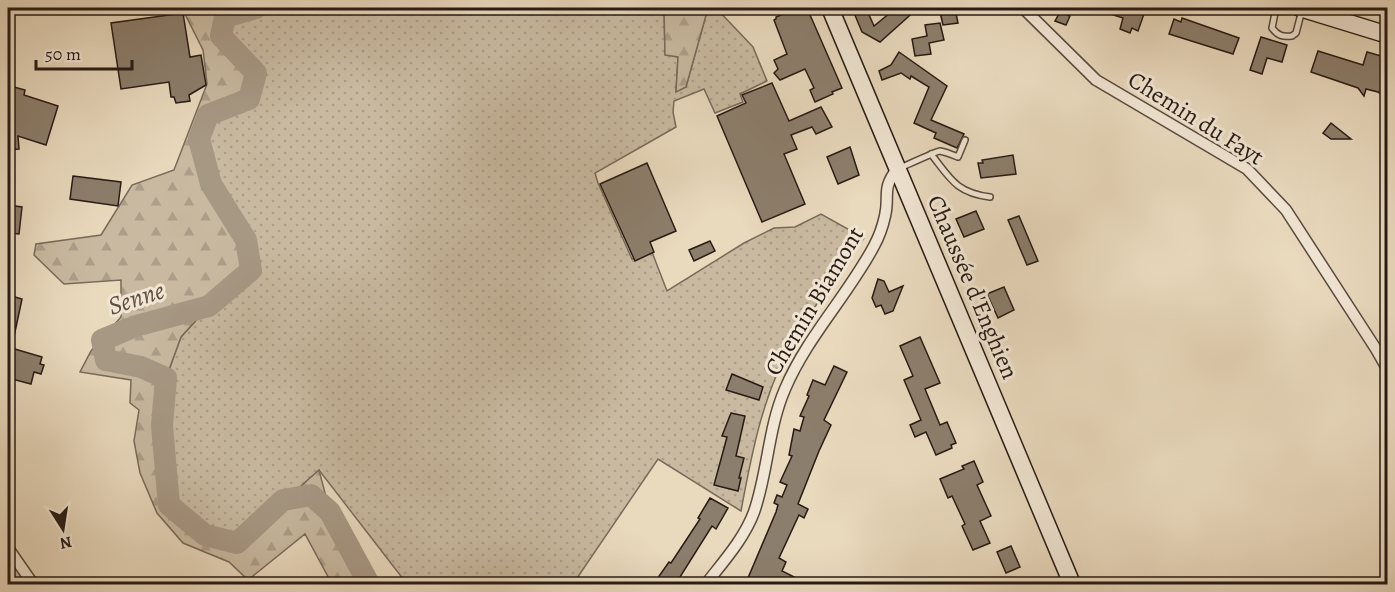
<svg xmlns="http://www.w3.org/2000/svg" width="1395" height="592" font-family="Alegreya,serif">
<style>
.grass{fill:url(#grass-dots);stroke:#786a5a;stroke-width:1.5}
.forest{fill:url(#forest-firs);stroke:#786a5a;stroke-width:1.5}
.lines{fill:none;stroke-linecap:round;stroke-linejoin:round}
.river{stroke:#a79884;stroke-width:22}
.building{fill:#8c7e6c;stroke:#271b14;stroke-width:1.5}
.lane-casing{stroke:#584a3e;stroke-width:8}
.street-casing{stroke:#584a3e;stroke-width:13}
.secondary-casing{stroke:#271b14;stroke-width:19}
.lane{stroke:#f1e6d4;stroke-width:5}
.street{stroke:#f1e6d4;stroke-width:10}
.secondary{stroke:#f1e6d4;stroke-width:16}
.labels{text-anchor:middle;dominant-baseline:central;stroke-width:6;stroke-linejoin:round;paint-order:stroke}
.street-label{font-size:24px;fill:#271b14;stroke:#f1e6d4}
.water-label{font-size:26px;font-style:italic;fill:#5a4d41;stroke:#f1e6d4}
</style>
<defs>
<pattern id="grass-dots" width="8" height="8" patternUnits="userSpaceOnUse" patternTransform="scale(1.5)"><rect width="8" height="8" fill="#c8b9a0"/><path d="M2 2h.1M6 6h.1" fill="none" stroke="#ac9e89" stroke-width="1.8" stroke-linecap="round"/></pattern>
<pattern id="forest-firs" width="22" height="20" patternUnits="userSpaceOnUse" patternTransform="scale(1.5)"><rect width="22" height="20" fill="#c8b9a0"/><path d="M5 1l3.5 6h-7zM16 11l3.5 6h-7z" fill="#ac9e89"/></pattern>
</defs>
<rect width="100%" height="100%" fill="#e9d9bd"/>
<filter id="stains"><feTurbulence type="fractalNoise" baseFrequency=".00333" numOctaves="4"/><feColorMatrix values="0 0 0 0 .2 0 0 0 0 .09 0 0 0 0 .02 0 0 0 .5 -.17"/></filter>
<radialGradient id="worn" r=".72"><stop offset=".6" stop-color="#630" stop-opacity="0"/><stop offset="1" stop-color="#630" stop-opacity=".3"/></radialGradient>
<g class="grass">
<path d="M256,8H664L665,54L678,57L676,91L686,87L708,8H716L753,47L767,81L740,94L743,102L715,113L704,89L674,101L673,112L676,127L595,173L598,183L632,259L652,252L667,291L744,243L774,228L795,227L821,214L864,238C841,271 816,302 796,336C764,389 752,451 741,511L658,459L573,584H407L319,470L237,543L205,535L169,505L162,426L166,378L181,337L209,306L246,240L211,184L199,139L208,115L249,99L221,36L225,17Z"/>
<path d="M8,552L30,584H8Z"/>
</g>
<g class="forest">
<path d="M664,8H708L686,87L676,92L678,57L665,55Z"/>
<path d="M207,11L225,17L221,36L256,73L249,99L208,115L199,139L211,184L246,240L251,270L209,306L181,337L166,378L162,426L169,505L205,535L237,543L319,470L330,512L369,584H332L305,534L248,580L229,562L183,543L157,513L140,473L134,441L139,410L130,403L131,380L80,372L91,351L121,317V280L64,284L34,255L36,244L101,235L132,185L174,170L207,84L203,50L185,14Z"/>
</g>
<g class="lines">
<path class="river" d="M256,8L225,17L221,36L256,73L249,99L208,115L199,139L211,184L246,240L251,270L209,306L136,326L102,340L106,360L141,367L166,378L162,426L169,505L205,535L237,543L283,500L311,495L330,512L369,584"/>
</g>
<g class="building">
<path d="M788,8H807L842,88L832,92L833,94L815,102L810,90L814,88L805,69L780,80L774,73L778,69L774,60L787,54L774,20L776,19V17L781,15L780,11Z"/>
<path d="M852,8H866L874,26L896,8H918L880,42L862,32Z"/>
<path d="M939,8H955L958,23L943,25Z"/>
<path d="M1099,8H1146L1138,31L1132,28L1130,33L1120,29L1123,18L1098,10Z"/>
<path d="M1060,12L1070,16L1066,25L1055,21Z"/>
<path d="M183,13L190,57L201,55L206,85L189,95L190,101L176,103L174,97H171L169,82L121,89L111,23Z"/>
<path d="M1182,18L1239,38L1233,54L1169,34L1174,19L1181,22Z"/>
<path d="M940,23L944,40L929,43L931,54L915,56L912,39L927,36L925,25Z"/>
<path d="M1261,37L1287,45L1282,62L1267,58L1262,74L1250,70Z"/>
<path d="M1318,51L1363,65L1367,52L1388,58V100L1378,92L1366,89L1364,96L1358,88L1311,72Z"/>
<path d="M899,52L947,86L931,120L964,134L957,148L934,138L936,133L914,123L929,87L911,76L910,79L901,73L882,80L879,71L891,65Z"/>
<path d="M772,83L789,121L821,107L832,127L816,134L812,127L791,135L797,149L784,154L805,204L762,222L717,116L746,103L742,95Z"/>
<path d="M14,87L25,90L24,95L58,106L46,145L18,136L19,149L8,150V90L12,92Z"/>
<path d="M1331,123L1351,139H1331L1323,133Z"/>
<path d="M850,147L859,175L838,184L827,157Z"/>
<path d="M1013,155L1016,174L981,178L978,163H983L982,160Z"/>
<path d="M647,163L676,231L650,242L654,252L635,261L600,184Z"/>
<path d="M73,176L121,182L118,206L70,199Z"/>
<path d="M8,205L22,207L19,234L8,233Z"/>
<path d="M976,211L984,229L964,237L956,219Z"/>
<path d="M1019,216L1038,261L1027,265L1008,220Z"/>
<path d="M710,241L715,251L694,261L689,250Z"/>
<path d="M878,279L884,281L889,292L903,286L893,311L885,314L881,305L876,307L872,298Z"/>
<path d="M1004,287L1014,310L998,318L987,294Z"/>
<path d="M8,295L22,299L12,346L8,345Z"/>
<path d="M920,337L940,383L925,389L940,425L947,422L956,443L951,445L952,448L936,455L926,432L915,437L910,425L921,420L904,380L913,376L900,346Z"/>
<path d="M8,347L42,357L40,364L44,365L41,374L34,372L31,384L8,378Z"/>
<path d="M834,366L847,372L824,420L831,425L819,451L798,504L808,509L804,518L799,515L779,558L786,562L782,571L810,585H745L776,512L778,505L774,503L777,495L782,497L787,485L780,482L792,456L789,455L794,429L800,431L804,417L800,416L809,396L807,395L813,380L825,385Z"/>
<path d="M732,374L763,387L759,400L726,390Z"/>
<path d="M731,413L745,416L736,456L744,458L739,478H741L738,491L714,485L727,437L722,436Z"/>
<path d="M974,461L983,482L977,485L991,516L980,521L990,543L973,550L962,526L965,524L952,496L948,498L940,479L964,469L962,466Z"/>
<path d="M710,498L728,508L716,529L712,526L675,585H665L657,579L669,562L671,563L700,519L698,518Z"/>
<path d="M1011,546L1020,567L1006,573L997,552Z"/>
</g>
<g class="lines">
<defs>
<g id="lane">
<path d="M1276,8L1272,28C1278,36 1283,37 1292,36L1296,33L1302,10"/>
<path d="M931,154C950,178 956,193 990,197"/>
<path d="M900,168C907,165 937,151 940,151C946,152 953,155 958,157L965,140"/>
</g>
<g id="street">
<path d="M1023,8L1096,80L1247,169L1286,210L1376,349L1388,370"/>
<path d="M1340,20L1342,8"/>
<path d="M8,548L33,584"/>
<path d="M706,584C723,562 744,539 754,512C768,472 768,428 785,389C807,337 848,295 874,246C879,237 883,225 885,216C890,195 881,190 897,169"/>
</g>
<g id="secondary">
<path d="M830,8L1072,584"/>
<path d="M1300,8L1388,35"/>
</g>
</defs>
<use href="#lane" class="lane-casing"/>
<use href="#street" class="street-casing"/>
<use href="#secondary" class="secondary-casing"/>
<use href="#lane" class="lane"/>
<use href="#street" class="street"/>
<use href="#secondary" class="secondary"/>
</g>
<g class="labels">
<g class="street-label">
<text transform="translate(1196 118) rotate(32)">Chemin du Fayt</text>
<text transform="translate(973 287) rotate(67)">Chaussée d'Enghien</text>
<text transform="translate(814 301) rotate(-59)">Chemin Biamont</text>
</g>
<g class="water-label">
<text transform="translate(136 298) rotate(-18)">Senne</text>
</g>
</g>
<rect width="1395" height="592" fill="none" stroke="#e9d9bd" stroke-width="30"/>
<rect x="9" y="9" width="1377" height="574" fill="none" stroke="#271b14" stroke-width="3"/>
<rect x="15" y="15" width="1365" height="562" fill="none" stroke="#271b14" stroke-width="1.5"/>
<g transform="translate(63 529) rotate(168)" stroke="#f1e6d4" stroke-width="4.5" paint-order="stroke">
<path d="M0-4.5L10 22L0 15L-10 22Z" fill="#271b14"/>
<text y="-9" font-size="16" font-weight="bold" text-anchor="middle" fill="#271b14">N</text>
</g>
<path d="M36 60v9h96v-9" fill="none" stroke="#271b14" stroke-width="3"/>
<text x="45" y="60" font-size="18" fill="#271b14" stroke="#f1e6d4" stroke-width="4.5" paint-order="stroke">50 m</text>
<rect width="100%" height="100%" filter="url(#stains)"/>
<rect width="100%" height="100%" fill="url(#worn)"/>
</svg>
